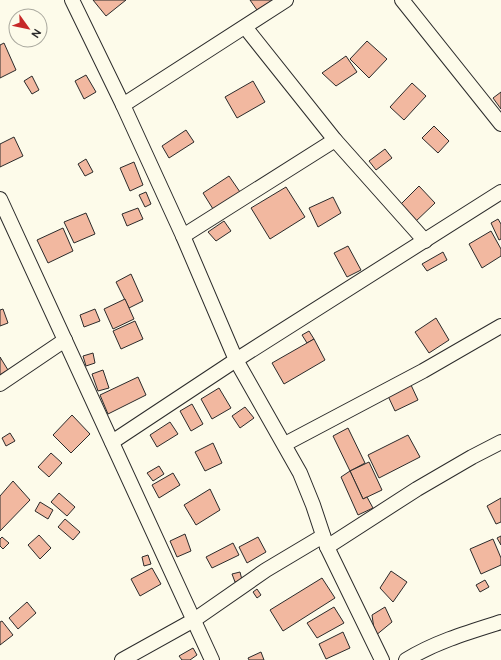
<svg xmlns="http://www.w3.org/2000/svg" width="501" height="660" font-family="'DM Sans',sans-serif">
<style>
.building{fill:#f2b8a0;stroke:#2b2b2b}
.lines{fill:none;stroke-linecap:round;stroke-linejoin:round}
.street-casing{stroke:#2b2b2b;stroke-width:16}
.street{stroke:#fdfbea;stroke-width:14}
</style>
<rect width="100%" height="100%" fill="#fdfbea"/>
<g class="building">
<path d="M93,0H126L106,16Z"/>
<path d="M250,0H273L257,10Z"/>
<path d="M367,41L387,59L369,78L350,59Z"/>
<path d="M4,43L16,70L0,78V45Z"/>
<path d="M346,56L357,72L336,86L322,73Z"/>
<path d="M86,75L96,92L84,99L75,81Z"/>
<path d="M32,76L39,90L32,94L24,81Z"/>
<path d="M253,81L265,102L237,118L225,97Z"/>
<path d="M412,83L426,96L404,120L390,107Z"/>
<path d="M501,92V109L493,98Z"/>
<path d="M434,126L449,141L438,153L422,138Z"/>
<path d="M186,130L194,142L169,158L162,146Z"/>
<path d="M14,137L23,156L0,167V144Z"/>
<path d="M385,149L392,158L376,170L369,161Z"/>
<path d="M86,159L93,172L85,176L78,164Z"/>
<path d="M134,162L143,185L130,191L120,168Z"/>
<path d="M229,176L240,192L213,209L203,193Z"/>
<path d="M419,186L435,203L414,223L398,207Z"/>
<path d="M286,187L305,217L270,239L251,208Z"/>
<path d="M146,192L151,204L145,207L139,195Z"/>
<path d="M333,197L341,213L318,227L309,208Z"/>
<path d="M138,208L143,219L127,226L122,214Z"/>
<path d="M86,213L95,234L74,243L64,222Z"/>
<path d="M498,219L501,224V239L499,240L491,223Z"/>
<path d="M224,221L231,231L216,241L208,232Z"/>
<path d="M63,228L73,251L48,263L37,240Z"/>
<path d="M491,231L501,249V256L482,268L469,244Z"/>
<path d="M348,246L361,270L347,277L334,253Z"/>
<path d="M443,252L447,260L427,271L422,264Z"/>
<path d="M131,274L143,301L129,308L116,282Z"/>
<path d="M125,299L134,319L113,329L104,309Z"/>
<path d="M3,309L8,323L0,326V310Z"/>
<path d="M95,309L100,321L84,327L80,315Z"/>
<path d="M436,318L449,340L429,353L415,332Z"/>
<path d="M135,321L143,339L121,349L113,331Z"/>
<path d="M309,331L314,339L307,343L302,335Z"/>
<path d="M314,339L325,360L284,384L272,363Z"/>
<path d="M93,353L95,363L86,366L83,356Z"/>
<path d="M0,357L8,370L0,375Z"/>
<path d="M103,370L109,388L98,391L92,374Z"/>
<path d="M138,377L146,395L108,414L100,395Z"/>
<path d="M411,385L418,400L395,411L388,396Z"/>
<path d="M219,388L231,408L212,419L201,399Z"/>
<path d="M192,404L203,424L191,431L180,411Z"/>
<path d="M245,407L254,418L240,428L232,416Z"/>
<path d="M72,415L90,434L71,453L53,435Z"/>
<path d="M170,422L178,434L157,447L150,435Z"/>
<path d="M348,428L365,463L350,471L333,436Z"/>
<path d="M10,433L15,441L6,446L2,438Z"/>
<path d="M408,435L420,457L379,478L368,455Z"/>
<path d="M213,443L222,463L205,471L195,452Z"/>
<path d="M51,453L62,463L49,477L38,467Z"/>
<path d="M369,462L382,490L363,499L350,471Z"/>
<path d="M159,466L164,474L153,481L147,473Z"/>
<path d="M350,471L363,499L367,497L373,508L358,515L341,477Z"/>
<path d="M173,473L180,485L159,498L152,485Z"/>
<path d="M13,481L30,500L0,531V496Z"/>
<path d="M210,489L220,510L196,525L184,505Z"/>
<path d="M59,493L75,507L67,516L51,502Z"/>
<path d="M501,498V522L496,524L487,506Z"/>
<path d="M40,502L53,510L48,519L35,511Z"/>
<path d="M65,519L80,532L73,540L58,527Z"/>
<path d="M185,534L191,551L177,557L170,541Z"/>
<path d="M39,535L51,548L40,559L28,545Z"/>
<path d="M501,536V545L497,538Z"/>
<path d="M2,537L9,543L3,549L0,546V539Z"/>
<path d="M258,537L266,552L247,563L239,547Z"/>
<path d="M493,539L501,558V565L481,574L470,549Z"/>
<path d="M233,543L239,555L212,568L206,557Z"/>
<path d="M148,555L151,564L144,566L142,557Z"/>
<path d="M152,568L161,584L140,596L131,579Z"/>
<path d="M391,571L407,582L393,602L380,588Z"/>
<path d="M240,572L242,580L235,582L232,574Z"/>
<path d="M322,578L335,598L283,631L270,610Z"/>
<path d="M485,580L489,587L480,592L476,585Z"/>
<path d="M257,589L261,595L257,598L253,592Z"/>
<path d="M27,602L36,613L18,629L9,618Z"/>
<path d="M334,607L344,623L317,638L307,623Z"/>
<path d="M385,607L392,622L375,636L372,615Z"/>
<path d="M2,621L13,635L0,645V622Z"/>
<path d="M343,632L350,648L326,659L319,644Z"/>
<path d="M193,648L197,655L190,660H182L179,656Z"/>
<path d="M261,652L264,660H249L248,658Z"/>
</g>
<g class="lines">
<defs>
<g id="street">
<path d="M72,0L123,105L183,236L236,360L300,473L313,505L327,547L382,660"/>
<path d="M402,0L501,124"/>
<path d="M245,27L335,140L425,241"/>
<path d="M123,105L286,0"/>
<path d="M0,199L212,660"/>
<path d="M183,236L335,140"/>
<path d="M0,384L65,340"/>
<path d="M112,442L236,360L501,192"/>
<path d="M285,444L423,371L501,326"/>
<path d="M327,547L417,489L472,457L501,442"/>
<path d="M122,660L194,620L266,570L323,536"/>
<path d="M406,660C435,642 469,632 501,622"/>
</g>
</defs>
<use href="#street" class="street-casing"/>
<use href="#street" class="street"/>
</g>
<g transform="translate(28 28) rotate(123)"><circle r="19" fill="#fdfbea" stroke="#a9a89e"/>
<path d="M0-3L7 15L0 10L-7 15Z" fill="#c62828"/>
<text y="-6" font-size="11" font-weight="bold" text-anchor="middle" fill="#2b2b2b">N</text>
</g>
</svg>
